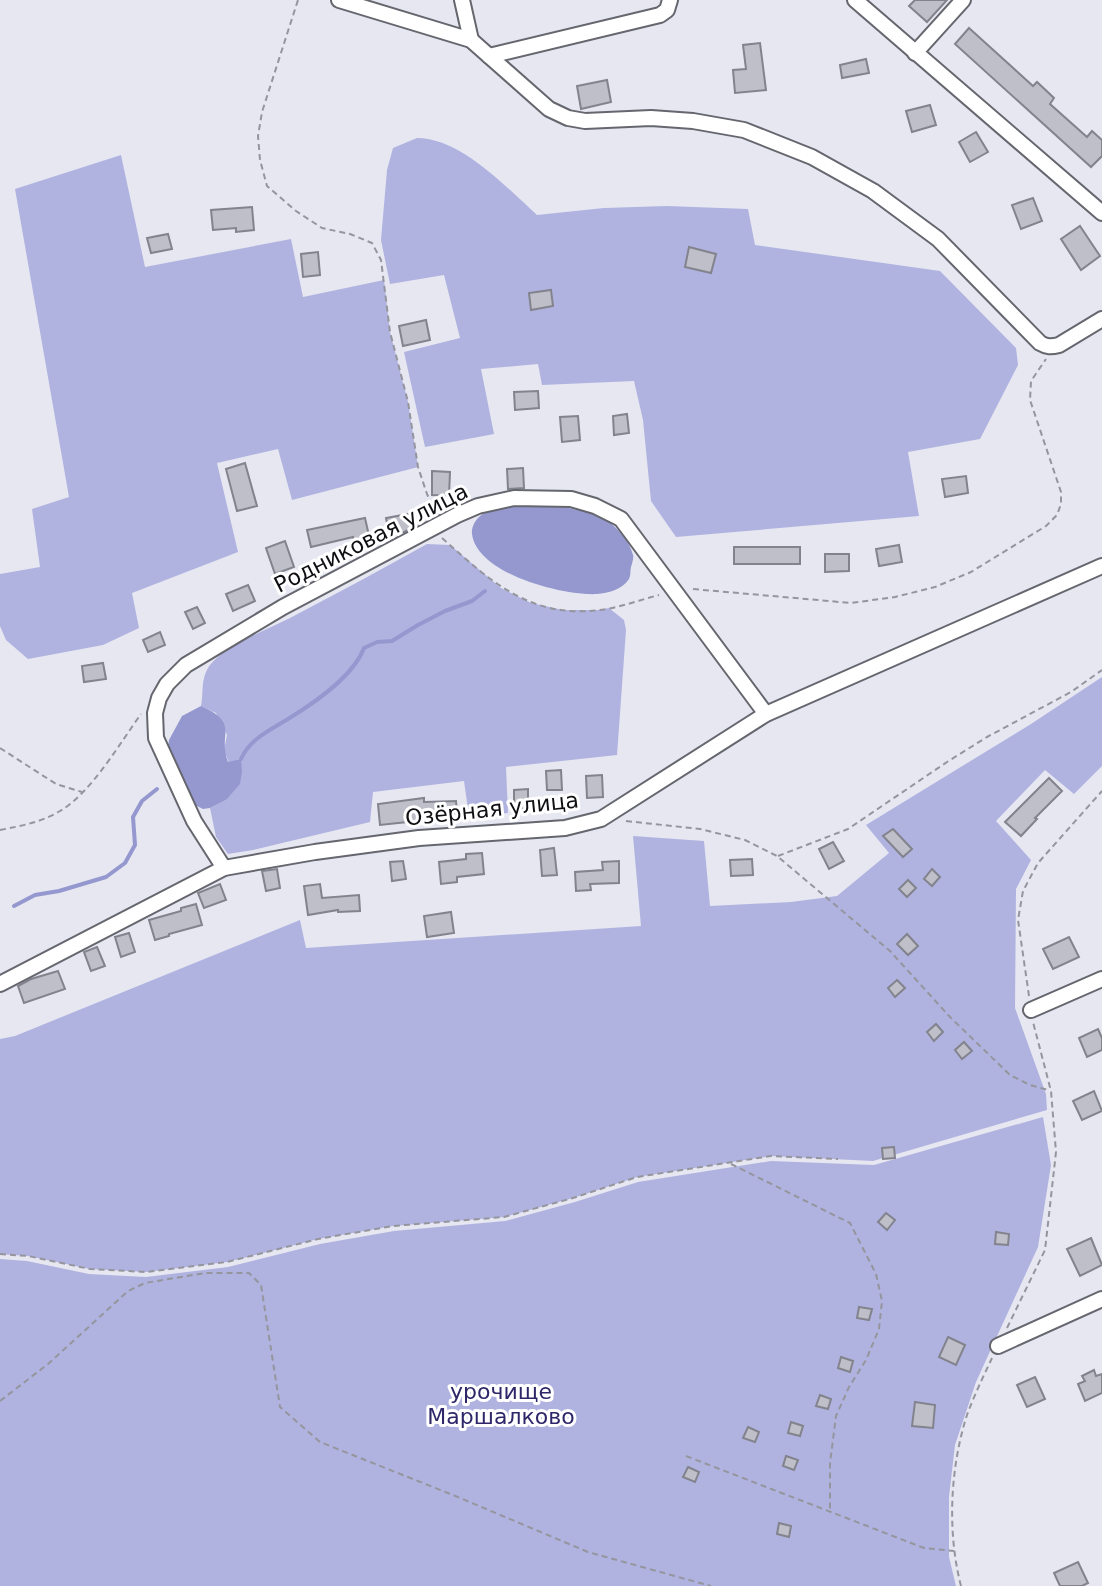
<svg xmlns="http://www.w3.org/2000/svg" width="1102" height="1586" font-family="'DejaVu Sans',sans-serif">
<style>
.green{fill:#b0b3e0}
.water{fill:#9598cf}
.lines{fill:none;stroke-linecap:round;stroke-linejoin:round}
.stream{stroke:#9598cf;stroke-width:4}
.building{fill:#bebfc8;stroke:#82838c;stroke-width:2}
.minor-casing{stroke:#65666e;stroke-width:18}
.path{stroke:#95959d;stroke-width:2;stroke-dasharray:6 4;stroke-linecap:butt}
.minor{stroke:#fff;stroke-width:14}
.labels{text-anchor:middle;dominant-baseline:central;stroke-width:6;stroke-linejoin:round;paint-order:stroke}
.street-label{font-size:22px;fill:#0f0f13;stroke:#fff}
.park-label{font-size:22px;fill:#2d2769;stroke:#fff}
</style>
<rect width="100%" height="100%" fill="#e6e7f1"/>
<g class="green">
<path d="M417,138C461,138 506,187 537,215L604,208L667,206L748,209L755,245L940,271L1016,348L1018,365L980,439L908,452L919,516L676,537L651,501L643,420L634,381L542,385L538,364L481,369L494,434L425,447L404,352L460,338L444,275L390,284L381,240L387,170L393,148Z"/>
<path d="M121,155L145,267L291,239L303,297L384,280L390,332L408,402L418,467L292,500L278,449L217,463L238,552L132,593L139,628L103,645L28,659L6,640L0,626V574L40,567L32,509L69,497L15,189Z"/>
<path d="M427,544L450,545L501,588L531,603L563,610H599L609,608L624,620L626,630L617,755L506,767L508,813L469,816L464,781L373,792L370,822L253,850L228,854L216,837L210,808L226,800L240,759L229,763L224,750L227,735L216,713L201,706C204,691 200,679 210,665C228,643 265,631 290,618C336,594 382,569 427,544Z"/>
<path d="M1102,677V766L1074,794L1045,770L996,821L1031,860L1016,889L1015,1008L1046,1094L1047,1110L873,1161L771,1156L637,1177L573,1198L504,1217L393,1226L318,1239L227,1262L146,1272L90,1269L28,1256L0,1254V1039L15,1036L300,920L306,948L641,926L633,836L704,841L710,906L791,902L837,896L889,853L866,825L1031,724Z"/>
<path d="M1043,1117L1051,1165L1038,1247L976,1382L955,1445L949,1497V1557L956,1586H0V1259L27,1261L89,1274L146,1277L228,1267L320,1244L394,1231L505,1221L575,1202L638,1182L771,1161L874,1165Z"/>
</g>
<g class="water">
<path d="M555,506C573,509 593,511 608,521C618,529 630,542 633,555C634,557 632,564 631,567C630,571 631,575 629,579C622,590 608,593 597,594C563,596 477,574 472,534C471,527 476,518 483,514C501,504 535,506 555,506Z"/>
<path d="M201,706C241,724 217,733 228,762L241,759L242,772L240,784L226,800L210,808L203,809L195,805L179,774L168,746L169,740L182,716Z"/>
</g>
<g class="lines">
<g class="stream">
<path d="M241,759C250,739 270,730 288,719C314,703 353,677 364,648L377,642L392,641L418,625L445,611L472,601L485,591"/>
<path d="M14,906L35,895L59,891L106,877L125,863L135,845L133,817L142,801L157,789"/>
</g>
</g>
<g class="building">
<path d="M915,0H947L927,22L909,6Z"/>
<path d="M969,28L1033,86L1037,82L1054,98L1050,104L1087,137L1092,131L1102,140V156L1091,167L955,44Z"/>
<path d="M760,43L766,90L735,93L733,70L746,69L743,45Z"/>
<path d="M866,59L869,73L842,78L840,65Z"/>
<path d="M607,80L611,102L581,109L577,86Z"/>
<path d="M930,105L936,125L912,132L906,111Z"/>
<path d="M976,132L988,152L970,162L959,142Z"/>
<path d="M1033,198L1042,221L1021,229L1012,205Z"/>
<path d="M252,207L254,230L236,232V228L213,230L211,210Z"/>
<path d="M1080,226L1100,256L1081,270L1061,239Z"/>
<path d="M168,234L172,249L151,253L147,238Z"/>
<path d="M689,247L716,254L711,273L685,267Z"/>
<path d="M318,252L320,275L303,277L301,254Z"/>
<path d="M551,290L553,306L531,310L529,293Z"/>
<path d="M426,320L430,340L403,346L399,326Z"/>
<path d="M538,391L539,408L515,410L514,392Z"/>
<path d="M627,414L629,433L614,435L613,416Z"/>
<path d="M578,416L580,440L562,442L560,417Z"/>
<path d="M245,463L257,506L237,511L226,469Z"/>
<path d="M523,468L524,488L508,489L507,469Z"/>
<path d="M432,471L450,472L449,496L432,495Z"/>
<path d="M966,476L968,493L945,497L942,479Z"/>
<path d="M408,514L411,528L404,532L389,534L386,518Z"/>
<path d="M365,518L370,540L354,543L353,537L311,547L307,530Z"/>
<path d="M285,541L294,567L275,574L266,548Z"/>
<path d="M899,545L902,562L879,566L876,549Z"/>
<rect x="734" y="547" width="66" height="17"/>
<path d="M825,554H849V571L825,572Z"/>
<path d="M248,585L255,601L233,611L226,594Z"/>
<path d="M197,607L205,623L193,629L185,612Z"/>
<path d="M160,632L165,645L148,652L143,640Z"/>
<path d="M103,663L106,679L84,682L82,666Z"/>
<path d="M561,770L562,790H547L546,771Z"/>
<path d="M602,775L603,797L587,798L586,776Z"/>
<path d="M1049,778L1062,791L1035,818L1037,819L1021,836L1005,822Z"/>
<path d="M528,789V808L514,809V790Z"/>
<path d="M424,798V802L456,801L457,813L425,815L426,820L380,825L378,804Z"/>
<path d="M893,829L912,849L903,857L883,836Z"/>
<path d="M833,842L844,861L829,869L819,849Z"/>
<path d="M554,848L557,875L542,876L540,850Z"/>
<path d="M482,853L484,874L457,877V882L441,884L439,862L466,859V854Z"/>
<path d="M752,859L753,875L731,876L730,860Z"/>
<path d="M403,861L406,879L392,881L390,862Z"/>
<path d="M619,861V883L590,884L591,890L576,891L575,872L603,870L602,862Z"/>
<path d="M277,869L280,888L266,891L262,871Z"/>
<path d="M932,869L940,877L932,886L924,879Z"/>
<path d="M908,880L916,888L907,897L899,889Z"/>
<path d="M220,884L226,900L204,908L198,893Z"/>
<path d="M320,884L322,898L359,895L360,911L338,912V910L308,915L304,886Z"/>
<path d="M196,904L202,925L169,934V936L155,940L149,920L181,911V908Z"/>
<path d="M451,912L454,933L427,937L424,916Z"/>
<path d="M129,933L135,952L121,957L115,937Z"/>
<path d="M907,934L918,946L908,955L897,944Z"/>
<path d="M1069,937L1079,957L1053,969L1043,949Z"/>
<path d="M97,947L105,966L91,971L84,952Z"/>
<path d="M58,971L65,989L24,1003L18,986L31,979Z"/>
<path d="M897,980L905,988L895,997L888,988Z"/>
<path d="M936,1024L943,1032L934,1041L927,1032Z"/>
<path d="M1098,1029L1102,1038V1050L1087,1057L1079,1038Z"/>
<path d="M964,1042L972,1051L962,1059L955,1050Z"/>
<path d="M1094,1091L1102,1111L1082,1120L1073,1101Z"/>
<path d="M894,1147L895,1158L883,1159L882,1148Z"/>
<path d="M886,1213L895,1220L887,1230L878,1222Z"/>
<path d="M996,1232L1009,1234L1008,1245L995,1244Z"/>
<path d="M1091,1238L1102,1265L1080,1276L1067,1249Z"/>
<path d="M859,1307L872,1309L869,1320L857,1318Z"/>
<path d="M948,1337L965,1345L956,1365L939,1357Z"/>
<path d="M841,1357L853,1361L850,1372L838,1368Z"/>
<path d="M1094,1370L1096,1376L1102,1374V1393L1085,1401L1078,1384L1085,1381L1082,1376Z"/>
<path d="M1035,1377L1045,1399L1027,1407L1017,1385Z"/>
<path d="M820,1395L831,1399L828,1409L816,1406Z"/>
<path d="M915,1402L935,1405L933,1428L912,1426Z"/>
<path d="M791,1422L803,1426L800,1436L788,1433Z"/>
<path d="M748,1427L759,1432L755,1442L743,1438Z"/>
<path d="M786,1456L798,1460L794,1470L783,1466Z"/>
<path d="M688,1467L699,1472L695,1482L683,1477Z"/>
<path d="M779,1523L791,1526L789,1537L777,1534Z"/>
<path d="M1078,1562L1088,1583L1082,1586H1060L1054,1573Z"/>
</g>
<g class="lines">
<defs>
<g id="minor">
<path d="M339,0L471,40L549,109L568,118L585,121L651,118L693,121L744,130L812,157L873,191L938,239L1040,343C1047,347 1051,347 1059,345L1102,319"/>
<path d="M462,0L471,40"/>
<path d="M855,0L1102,213"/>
<path d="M915,53L963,0"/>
<path d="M489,56L660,15L667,10L670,0"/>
<path d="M224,868L194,821L156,738L155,713L159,698L167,684L186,665L283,607L457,515L478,506L514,498L571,499L595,506L621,519L766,714"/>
<path d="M0,984L224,868L315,852L419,838L565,828L601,819L766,714L1102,566"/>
<path d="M1031,1010L1102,979"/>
<path d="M998,1346L1102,1299"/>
</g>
</defs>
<use href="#minor" class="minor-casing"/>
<g class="path">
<path d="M298,0L262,112L258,136L260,160L267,186L296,211L322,228L350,234L372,243L381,260L390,332L408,402L418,467L427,494L434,510"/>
<path d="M442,538C489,580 530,619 599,610C619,608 639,600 659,595"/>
<path d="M693,589L851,603L895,597L935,587L971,572L1046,526L1057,515L1061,504V492L1030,400L1031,381L1046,359"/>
<path d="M0,748L56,784L82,792"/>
<path d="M626,821L700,829L745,840L777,856L890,951L950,1017L1010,1075L1030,1085L1048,1090"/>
<path d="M0,830C21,826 42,822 60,811C91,793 120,743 141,714"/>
<path d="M778,856L848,829L947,762L987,737L1071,692L1102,670"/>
<path d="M1029,996L1018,920L1023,891L1038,863L1102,791"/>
<path d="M731,1164L850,1223L876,1274L882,1301L879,1329L866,1360L849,1387L836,1416L830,1463V1512"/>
<path d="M0,1254L28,1256L90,1269L146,1272L227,1262L318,1239L393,1226L504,1217L573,1198L637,1177L771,1156L838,1159"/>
<path d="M1007,1328L1045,1250L1056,1152L1051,1091L1033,1022"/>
<path d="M0,1401L48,1364L128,1291L145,1283L205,1273H249L261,1285L280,1407L320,1442L453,1495L588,1552L711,1586"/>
<path d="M686,1456L924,1548L954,1551"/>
<path d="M961,1586C947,1532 950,1468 967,1415C974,1396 983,1377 992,1358"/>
</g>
<use href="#minor" class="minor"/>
</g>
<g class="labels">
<g class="street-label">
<text transform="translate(371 538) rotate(-27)">Родниковая улица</text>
<text transform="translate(492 809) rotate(-6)">Озёрная улица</text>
</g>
<g class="park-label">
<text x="501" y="1391">урочище<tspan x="501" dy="25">Маршалково</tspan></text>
</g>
</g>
</svg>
